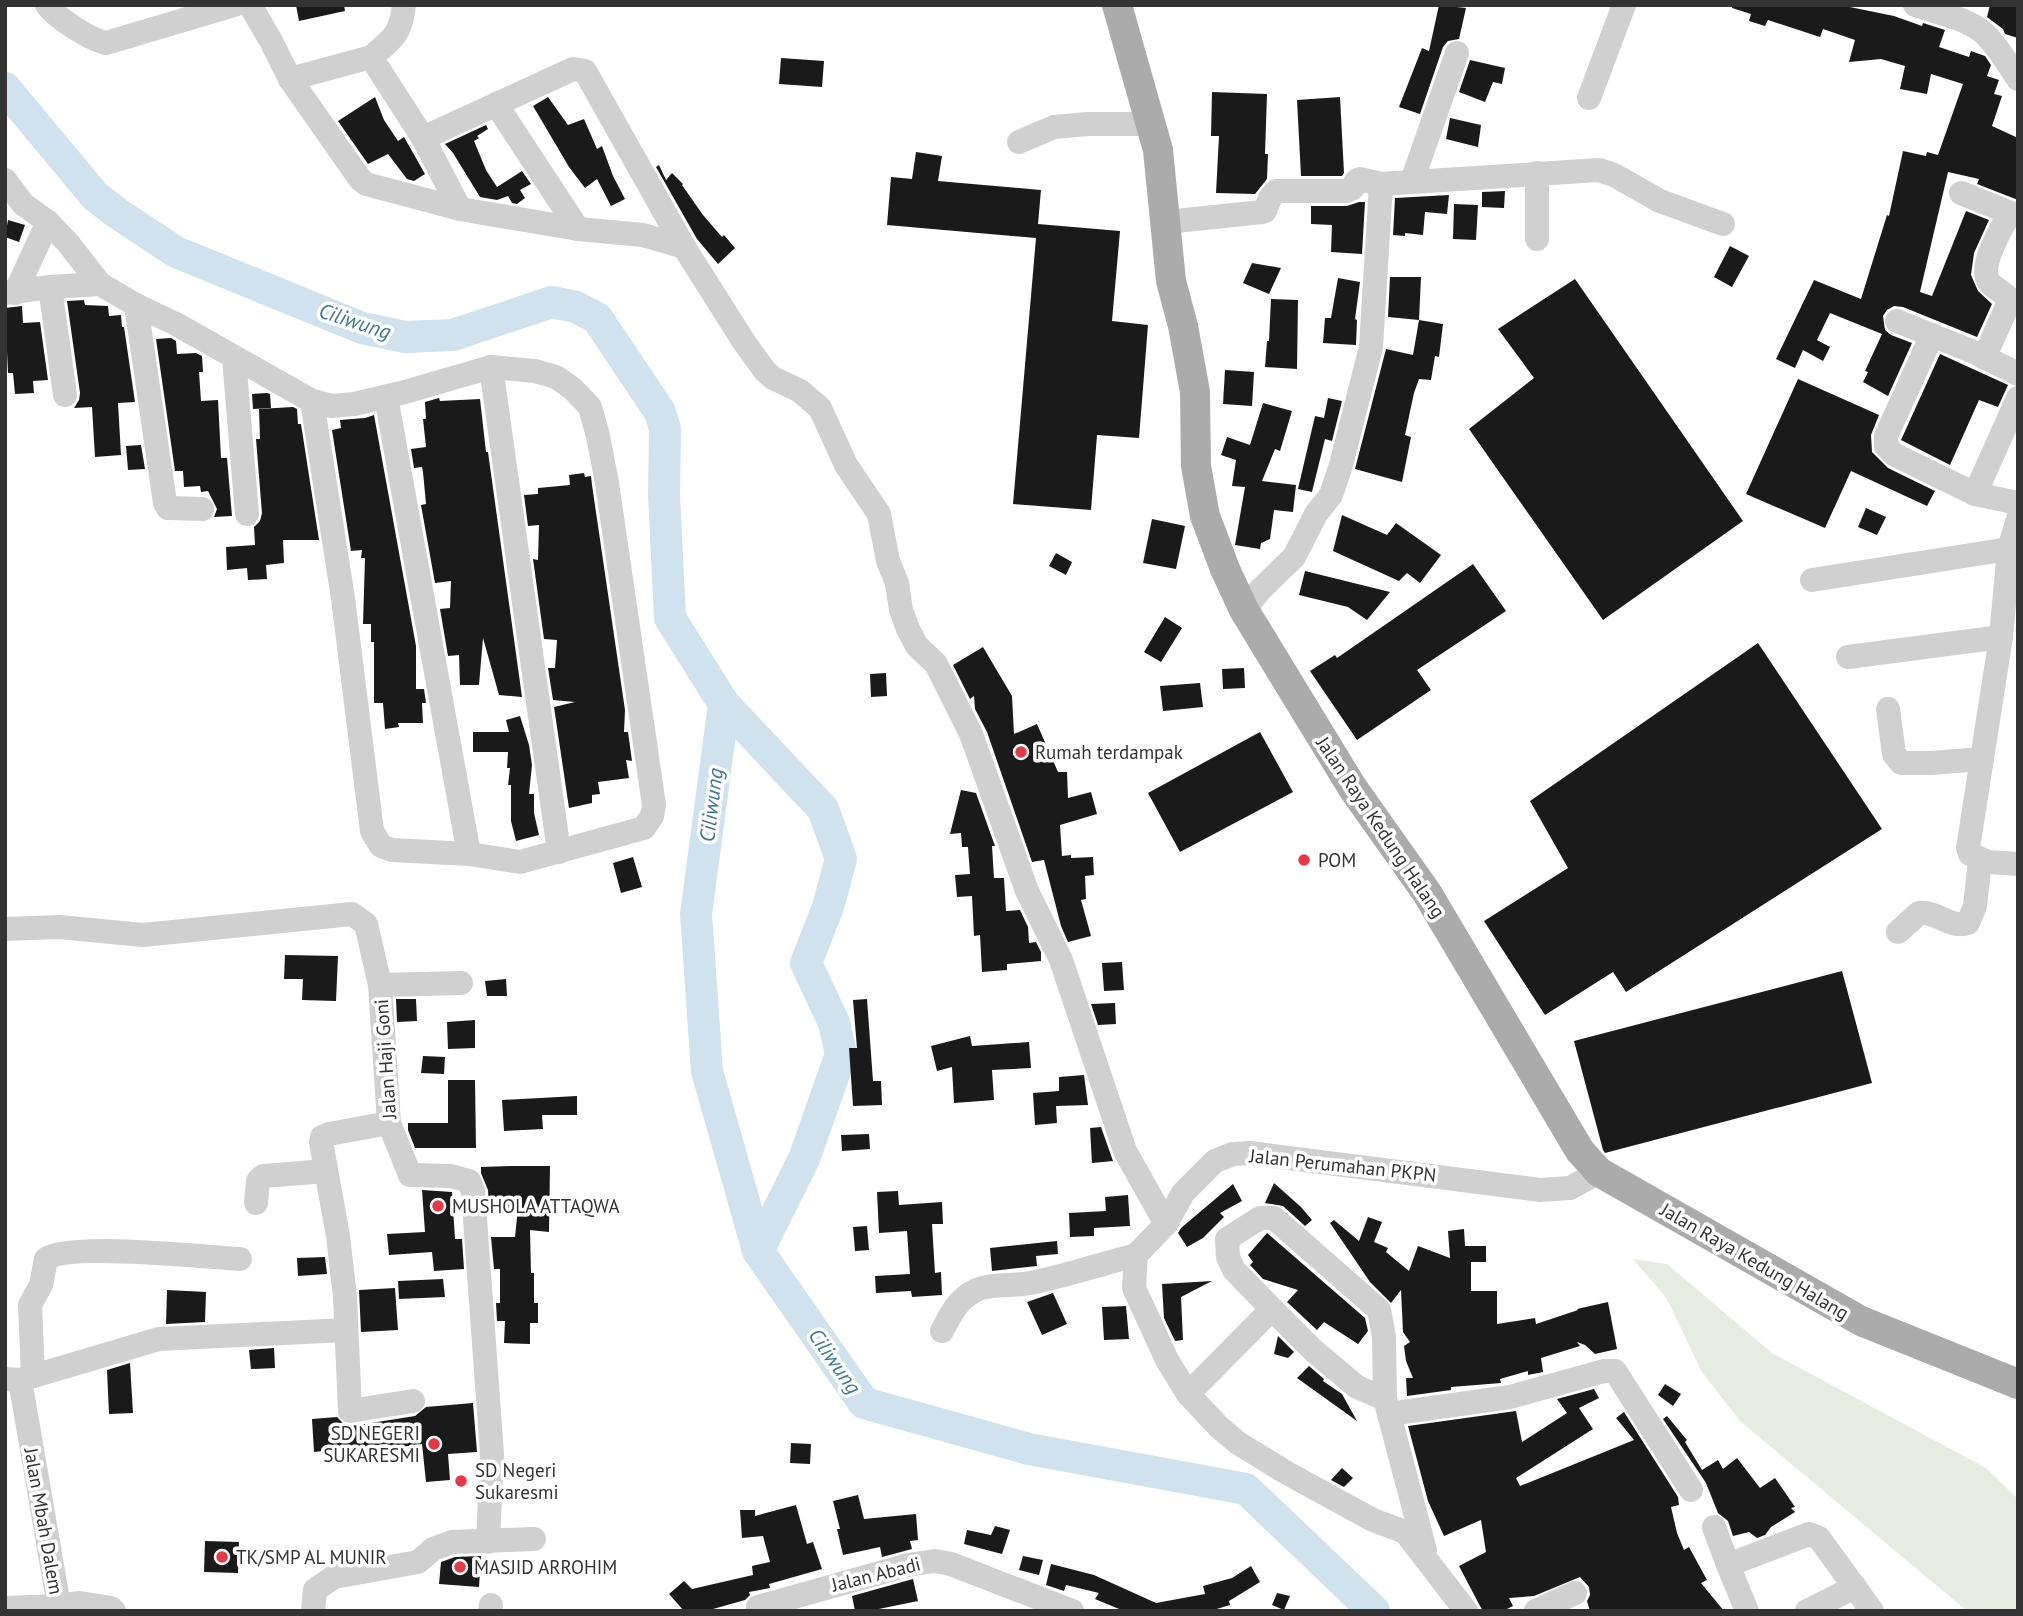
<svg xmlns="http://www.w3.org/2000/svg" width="2023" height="1616" font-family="'PT Sans',sans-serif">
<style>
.green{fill:#e6ecdf}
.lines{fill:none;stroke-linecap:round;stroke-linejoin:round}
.river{stroke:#cfe2ee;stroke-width:32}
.building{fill:#1a1a1a}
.minor{stroke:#d0d0d0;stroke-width:24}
.major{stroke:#ababab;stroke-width:30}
.poi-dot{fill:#e63946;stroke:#fff;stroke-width:2.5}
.labels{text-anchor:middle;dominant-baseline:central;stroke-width:7;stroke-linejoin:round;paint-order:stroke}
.poi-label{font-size:19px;fill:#333;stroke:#fff;text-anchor:start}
.street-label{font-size:19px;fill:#333;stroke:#fff}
.water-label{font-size:21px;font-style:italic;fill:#3f7597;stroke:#fff}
</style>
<rect width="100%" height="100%" fill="#fff"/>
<path class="green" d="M1633,1259L1667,1264L1772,1353L1986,1468L2018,1499V1611H1967L1740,1421L1702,1372L1667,1299Z"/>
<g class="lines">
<g class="river">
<path d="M5,88L95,196L117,213L176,252L362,328L405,337L453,335L552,302L576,307L597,318L660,412L665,429L664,495L670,618L724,704L696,914L707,1071L758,1251L864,1403L1029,1449L1246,1489L1374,1611"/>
<path d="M724,704L823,809L841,859L828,907L806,963L834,1023L841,1054L804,1159L758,1251"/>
</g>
</g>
<g class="building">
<path d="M296,5H344L345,11L299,21Z"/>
<path d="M1439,5L1466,8L1459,39L1448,41L1443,47L1420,114L1399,107L1422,48L1429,51Z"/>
<path d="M1733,5H1840L1894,16L1922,26L1923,23L1945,30L1939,47L1969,57L1971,51L1985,56L1991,65L1987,76L1999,80L1994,94L2002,96L1992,126L2018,138V200L1977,184L1979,179L1948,172L1920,292L1932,296L1966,211L1989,220L1974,253L1971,275L1978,291L1992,304L1977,337L1903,307L1894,306L1887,310L1883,316L1885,330L1891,335L1912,343L1888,396L1863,382L1868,372L1865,371L1882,334L1830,313L1817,340L1830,347L1823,361L1803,350L1795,368L1776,359L1814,280L1861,299L1887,215L1889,216L1903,151L1926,156L1927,152L1938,155L1963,84L1931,74L1927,94L1900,89L1905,66L1881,59L1849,62L1855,40L1823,29L1820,37L1768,20L1765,26L1749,21L1751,14L1732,8Z"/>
<path d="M1990,5H2018V38L2005,34L2003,29L1987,17Z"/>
<path d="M781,58L824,61L822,87L779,84Z"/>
<path d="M1470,60L1505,68L1502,84L1493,82L1485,102L1459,92Z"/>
<path d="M1212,92L1267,94L1265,154H1268L1267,179L1255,194L1216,193L1219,136H1211Z"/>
<path d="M375,97L384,120L398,141L404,137L425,174L414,181L407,179L388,154L368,164L338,121Z"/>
<path d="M548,97L568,125L584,119L597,149L602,146L613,176L625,199L611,206L597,179L585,188L569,167L533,106Z"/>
<path d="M1340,97L1344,173L1342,176H1301L1297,100Z"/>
<path d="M1450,118L1481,125L1478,147L1446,139Z"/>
<path d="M486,125L488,129L477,136L479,138L474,141L486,170L497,187L522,171L531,184L520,190L525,198L517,204L512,203L508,196L497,200L480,197L453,153L445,144Z"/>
<path d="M916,152L942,156L938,181L1041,190L1038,224L1120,231L1112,321L1148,325L1139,438L1097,435L1091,510L1013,504L1036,238L887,225L891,177L912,179Z"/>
<path d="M659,165L666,180L672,173L683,184L682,185L703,215L722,237L724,235L735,248L718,264L697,239L656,167Z"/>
<path d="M1505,191L1504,208L1482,207V192Z"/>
<path d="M1449,195L1447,214L1425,212L1423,235L1405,233V236L1393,235L1395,198Z"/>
<path d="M1359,202H1365L1362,254L1331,252L1332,225L1311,224V206H1347Z"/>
<path d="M1454,204L1478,205L1476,240L1453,239Z"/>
<path d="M8,220L25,225L19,242L5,237Z"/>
<path d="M1730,246L1749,256L1732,287L1714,277Z"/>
<path d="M1252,263L1281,268L1269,294L1243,283Z"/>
<path d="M1390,277H1421L1419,320L1388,317Z"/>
<path d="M1338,278L1360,282L1355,319L1357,320L1356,345L1323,343L1325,318H1331Z"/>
<path d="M1575,279L1743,521L1603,620L1469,429L1534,378L1498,329Z"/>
<path d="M1271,299L1298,300L1297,369L1265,367L1267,341H1269Z"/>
<path d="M84,300L85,305L108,306L109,316L121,315L122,327H124L135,402L118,403L121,455L95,457L92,407L74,408L79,400L80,393L67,301Z"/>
<path d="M22,306L23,323L40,322L48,380L33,381L34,393L15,394L13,373H8L5,308Z"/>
<path d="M1419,320L1443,324L1439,357L1435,356L1431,380L1419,379L1414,393L1405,435L1411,437L1402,482L1355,469L1386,349L1413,355Z"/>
<path d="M171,338L176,341L177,354L196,353L202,356L203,372H199L201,401L218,400L221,458H227L232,516L214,517L217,509L208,491L201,492L200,486L184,487L183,471H175L156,339Z"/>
<path d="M1940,354L2008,385L1998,407L1979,400L1950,465L1901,440Z"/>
<path d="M1225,370L1254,372L1252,406L1223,404Z"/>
<path d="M1798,379L1879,415L1871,435L1872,452L1888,468L1935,491L1927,506L1851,471L1825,528L1746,494Z"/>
<path d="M267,393L270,394L271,408L253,409L252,394Z"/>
<path d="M439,398L440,401L480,399L486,452H488L522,697L499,695L483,638L479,685H460L459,655L448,656L440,609L450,608L451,581L435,583L421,505L426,504L423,472L422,467L414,468L411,449L426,447L423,419H426L425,402Z"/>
<path d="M1328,398L1342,401L1332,441L1325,439L1312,492L1298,489L1315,416L1324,418Z"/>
<path d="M1263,403L1292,411L1280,451L1275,449L1262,481L1296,485L1293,512L1274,510L1270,539L1261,543L1260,549L1235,545L1245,487L1232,486L1236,460L1221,455L1227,437L1250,445Z"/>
<path d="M293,407L297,409L298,424H301L319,540H283L284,563L266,565L267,579L248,580L247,568L227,570L226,547L255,545L254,527L260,521L262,513L256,439H260L259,409Z"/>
<path d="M374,415L416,646V689H424L426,703H422L423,723H398L399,727L385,729L383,703H374V642H371V624H363L365,558H361L362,550L351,551L332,430L341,428L340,420L365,418Z"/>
<path d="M141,445L145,469L128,470L126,446Z"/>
<path d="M584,473L585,477L591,476L592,485L625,710L624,732H628L632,761L626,760L629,778L598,782L600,794L592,795V803L569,808L554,707L575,702L553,700L548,668H555L557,640L544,639L533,559L538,560L539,525L528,526L524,495L538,494V488L570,485L569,475Z"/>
<path d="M1866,508L1886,517L1877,535L1858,527Z"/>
<path d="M1342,515L1387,535L1396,523L1441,555L1420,583L1407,573L1399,581L1333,551Z"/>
<path d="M1152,519L1185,526L1176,569L1143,563Z"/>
<path d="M1056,553L1072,562L1066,575L1049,566Z"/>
<path d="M1473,564L1506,611L1417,670L1431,690L1357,740L1310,671L1335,655L1337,658Z"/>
<path d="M1305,571L1390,592L1367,620L1348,607L1299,595Z"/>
<path d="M1165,617L1182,628L1161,662L1144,652Z"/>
<path d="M1758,643L1882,829L1626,992L1613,972L1545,1015L1484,921L1568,868L1530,801Z"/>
<path d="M983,647L1012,696L1014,734L1037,724L1058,772H1067L1068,798L1091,792L1097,814L1060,825L1062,856L1071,855V858L1093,857L1094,875L1085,876L1086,899L1081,900L1091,936L1068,942L1061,926L1044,860L1032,862L987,732L975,709L974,696L970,699L953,665Z"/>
<path d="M1244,668L1245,688L1223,689L1222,669Z"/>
<path d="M886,673L887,696L871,697L870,674Z"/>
<path d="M1200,683L1203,707L1163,711L1160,686Z"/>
<path d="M520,716L529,745L532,765L529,794H534V813L539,835L516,841L511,821V785H508L510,768H507L508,752H473V732H509L506,720Z"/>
<path d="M1260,732L1293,792L1180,852L1148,793Z"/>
<path d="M961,790L976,793L995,846H992L994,878H1004L1006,911L1020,910L1028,927L1029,943L1036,942L1041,952V961L1007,964V970L982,972L980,935L974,936L972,896L957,897L955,875L970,874L968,847H962L961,833L950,834Z"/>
<path d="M633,857L642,887L621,893L613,863Z"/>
<path d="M285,955L338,956L336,1001L302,1000L303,979H284Z"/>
<path d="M1122,962L1124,990L1104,991L1102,963Z"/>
<path d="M1842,971L1872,1083L1605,1153L1603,1150L1574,1041Z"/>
<path d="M506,979L507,996H487L485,981Z"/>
<path d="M396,999H416L417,1021L397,1022Z"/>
<path d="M867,999L873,1081H881L882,1105L853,1106L849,1048H857L853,1000Z"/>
<path d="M1115,1003L1116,1024L1098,1025L1091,1004Z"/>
<path d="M475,1020V1048L448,1049L447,1022Z"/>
<path d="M970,1036L972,1046L1029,1042L1031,1068L992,1070L994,1100L954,1103L952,1067L937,1071L931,1046Z"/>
<path d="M423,1056L445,1057L444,1074L421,1073Z"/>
<path d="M1084,1075L1088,1105L1056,1106L1057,1123L1035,1125L1033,1093L1059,1091V1077Z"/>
<path d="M448,1080H475L476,1148H415L408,1130V1123H448Z"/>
<path d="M577,1096V1115H542L543,1129L504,1131L502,1100Z"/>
<path d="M1101,1127L1113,1161L1092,1163L1090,1128Z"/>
<path d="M869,1134L870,1149L842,1151L841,1135Z"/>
<path d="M512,1166H550L549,1232L530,1230L531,1273H534V1303H538V1323H530V1344L504,1343L505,1321H497L496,1303H500V1269H494L491,1237H515L518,1208L489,1210L488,1190L481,1173V1167Z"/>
<path d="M1274,1183L1301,1207L1312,1220L1305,1226L1283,1206L1265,1203Z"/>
<path d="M1233,1184L1242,1201L1220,1213L1224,1217L1203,1238L1187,1247L1178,1233L1181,1228Z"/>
<path d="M422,1190L452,1192L455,1239H462L464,1269L434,1271L432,1252L389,1255L387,1234L425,1232Z"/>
<path d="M898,1191L899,1205L942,1202L943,1224H932L935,1273L941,1272L942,1295L912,1297L911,1291L876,1293L875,1276L910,1274L907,1231L879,1233L877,1192Z"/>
<path d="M1128,1195L1130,1226L1094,1228V1236L1070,1237L1069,1213L1106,1211L1105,1197Z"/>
<path d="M1368,1217L1382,1222L1374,1242L1388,1248L1386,1252L1409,1271L1418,1246L1450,1258L1448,1231L1464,1229L1465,1246H1486V1262H1471V1291H1497V1324L1535,1318L1536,1324L1578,1310L1577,1309L1608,1302L1617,1349L1595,1354L1585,1345L1577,1342L1580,1346L1541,1358L1543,1372L1528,1375V1371L1500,1379L1501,1383L1451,1387V1390L1407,1396L1406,1378H1413L1406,1361L1404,1346L1410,1342L1403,1332L1401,1290L1391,1303L1370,1282L1330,1223L1334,1220L1359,1241Z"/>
<path d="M867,1226L869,1250L855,1251L853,1227Z"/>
<path d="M1267,1233L1365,1318L1368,1331L1358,1344L1324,1322L1317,1330L1287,1302L1298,1290L1263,1279L1250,1265L1253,1262L1248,1255Z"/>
<path d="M1057,1241L1058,1254L1036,1256L1037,1266L992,1271L990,1248Z"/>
<path d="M325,1257L327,1274L298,1276L297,1258Z"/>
<path d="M443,1279L445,1297L399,1299L398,1281Z"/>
<path d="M1212,1281L1181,1297L1183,1340L1175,1341L1164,1318L1162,1284Z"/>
<path d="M395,1288L398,1330L361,1332L359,1290Z"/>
<path d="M167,1290L206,1292L205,1322L166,1324Z"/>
<path d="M1053,1293L1067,1324L1042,1335L1027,1302Z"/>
<path d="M1126,1306L1129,1339L1104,1340L1102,1307Z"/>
<path d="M1278,1336L1294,1352L1288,1358L1274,1354Z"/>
<path d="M274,1348L275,1368L251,1369L249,1350Z"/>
<path d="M130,1363L133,1413L109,1414L107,1370Z"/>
<path d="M1309,1366L1324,1379L1323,1381L1342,1394L1357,1421L1297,1378Z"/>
<path d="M1665,1384L1681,1394L1673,1406L1658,1395Z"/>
<path d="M1594,1389L1599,1398L1579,1408L1593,1429L1516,1478L1520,1486L1634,1440L1616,1418L1624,1412L1678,1497L1679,1505L1671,1507L1677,1533L1684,1550L1689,1547L1707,1580L1701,1583L1724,1611H1590L1587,1601L1590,1595L1589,1587L1580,1577L1534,1596L1509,1598L1513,1606L1503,1611H1483L1480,1606L1459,1566L1486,1552L1481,1520L1444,1536L1428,1501L1408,1426L1516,1411L1522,1442L1567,1413L1557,1399Z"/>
<path d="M473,1403L477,1452L448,1454L450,1480L426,1482L422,1444L387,1449V1444L314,1452L312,1419L337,1417L344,1424L352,1426L415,1416L426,1407Z"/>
<path d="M1667,1416L1687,1440L1685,1442L1702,1470L1718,1460L1723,1469L1737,1458L1760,1488L1775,1478L1795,1507L1791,1508L1795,1512L1771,1527L1765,1535L1757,1538L1749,1532L1733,1536L1728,1521L1718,1513L1706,1483L1663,1419Z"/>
<path d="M791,1443L811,1444L810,1464L790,1463Z"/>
<path d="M1342,1468L1353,1478L1344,1487L1331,1480Z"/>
<path d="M858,1495L864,1519L916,1514L918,1540L910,1541L912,1549L882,1557L880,1547L843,1555L837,1529H840L833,1501Z"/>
<path d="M796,1505L807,1544L813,1542L822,1569L769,1584L770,1588L749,1592L750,1595L745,1600L706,1611H684L669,1594L684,1581L692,1589L753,1575L752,1566L770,1562L763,1536L742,1538L740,1510H755V1516Z"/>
<path d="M995,1526L1010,1530L1002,1554L964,1544L967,1530L991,1535Z"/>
<path d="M205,1541L239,1542L238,1573L204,1572Z"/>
<path d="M481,1556L479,1587L439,1584L441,1562L455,1557Z"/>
<path d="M1023,1556L1043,1560L1039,1575L1019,1570Z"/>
<path d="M1051,1564L1094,1575L1156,1603L1205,1594L1203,1586L1232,1578L1251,1566L1260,1582L1229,1601L1230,1605L1210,1611H1124L1095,1599L1099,1593L1066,1585L1064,1591L1046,1585Z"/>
<path d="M913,1579L918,1601L869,1611H855L852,1596Z"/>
<path d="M1277,1593L1290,1596L1284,1610L1272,1605Z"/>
</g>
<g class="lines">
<g class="minor">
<path d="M47,5C58,19 89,39 106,43L234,5"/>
<path d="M250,5L271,41L290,79L360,179L366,184L460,209L578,229L643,235L684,247"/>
<path d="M404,5C401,34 393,39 371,57L423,138L460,209"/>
<path d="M1915,5C1938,13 1967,18 1985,34C1998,47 2008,64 2018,79"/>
<path d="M290,79L371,57"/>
<path d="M1589,98L1624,5"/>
<path d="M496,104L578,229"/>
<path d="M423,138L573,69L585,71L684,247L744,342L765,371L773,378L800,391L820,408L846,465L879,514L888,561L897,583L901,610L908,629L917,646L936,664L971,734L1027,891L1061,960L1125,1151L1166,1224"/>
<path d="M1019,142L1054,127L1088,124H1152"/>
<path d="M1537,173V239"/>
<path d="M5,180L23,204L48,222L68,243L100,284L136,305L176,324L312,401L332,406L354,404L405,392L491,367L535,371L556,377L573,389L590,407L598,436L607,483L654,805L652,816L644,828L520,862L469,854L392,850L381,846L372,831L343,598L312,401"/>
<path d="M1412,181L1457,53"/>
<path d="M1961,193L2018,216"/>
<path d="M1166,222L1262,212L1265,211L1270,198L1276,191H1347L1353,188L1356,181L1360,179L1381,184L1599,170L1614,175L1660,201L1723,224"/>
<path d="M50,287L65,395"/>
<path d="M5,293L50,287L100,284"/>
<path d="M15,293L48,222"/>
<path d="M136,305L165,503L168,508L202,509"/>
<path d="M1897,321L1976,353L2018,374"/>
<path d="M1932,335L1886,436V446L1895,455L1975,494L2018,503"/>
<path d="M234,358L247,514"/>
<path d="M1984,358L2010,300C2005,292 1995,290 1989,282C1978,266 2001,230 2009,214"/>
<path d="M491,367L559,852"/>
<path d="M386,397L469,854"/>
<path d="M1975,494L2018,398"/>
<path d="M2018,519L2009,549L2001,637L1968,848L1970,854L1988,862L2018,864"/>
<path d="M1812,580L2009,549"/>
<path d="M1244,610L1260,590L1294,557L1316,514L1331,495L1341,465L1371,347L1381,184"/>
<path d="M1848,657L2001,637"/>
<path d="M1888,709L1894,754L1901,763H1931L1982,759"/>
<path d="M5,929L59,927L143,935L352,914L366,924L380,985L389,1123L410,1175L451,1176L469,1181L473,1191L492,1454L488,1542"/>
<path d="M1898,932L1919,913C1937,911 1951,929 1968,923L1975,906L1980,860"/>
<path d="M380,985L461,983"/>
<path d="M389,1123L329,1134L322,1137L321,1142L338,1236L345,1297L350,1411L413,1401"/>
<path d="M256,1203L258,1181L263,1176L326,1171"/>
<path d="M942,1331C950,1316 956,1302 971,1293C988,1282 1011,1287 1030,1283C1065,1276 1101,1264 1136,1255"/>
<path d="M33,1376L30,1305L41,1285L46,1259C68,1242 206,1257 240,1259"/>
<path d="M5,1379L20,1380L159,1339L346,1330"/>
<path d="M20,1380L59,1606L80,1603L111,1608L114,1611"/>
<path d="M1188,1394L1272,1309"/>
<path d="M1385,1399L1357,1387L1314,1351L1272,1309L1234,1270L1228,1257L1227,1239L1260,1218H1274L1379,1310L1384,1337L1385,1399L1425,1550"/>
<path d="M1389,1414L1510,1397L1604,1371H1615L1691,1490"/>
<path d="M1714,1527L1728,1565"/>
<path d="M758,1607L908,1565L935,1561L951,1564L1072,1611"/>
<path d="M5,1608L59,1606"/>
<path d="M313,1611L315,1590L334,1577L418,1562L433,1549L452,1542L534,1539"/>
<path d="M490,1611L491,1605"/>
<path d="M1466,1611L1405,1532L1373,1520L1287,1473L1238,1443L1219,1427L1188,1394L1167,1360L1134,1288L1136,1255L1166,1224L1183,1193L1215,1161L1233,1154L1250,1153L1540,1190L1570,1188L1599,1172"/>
<path d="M1536,1611L1575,1593"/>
<path d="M1747,1611L1728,1565L1809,1534L1819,1538L1872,1611"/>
<path d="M1807,1611L1855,1587"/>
</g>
<path class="major" d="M1117,5L1158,150L1171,281L1183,326L1195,392L1196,466L1205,516L1225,569L1244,610L1352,787L1427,893L1580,1151L1599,1172L1861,1321L2018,1384"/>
</g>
<g class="poi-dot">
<circle cx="1021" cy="752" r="7"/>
<circle cx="1304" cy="860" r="7"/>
<circle cx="438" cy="1206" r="7"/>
<circle cx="434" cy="1444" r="7"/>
<circle cx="461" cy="1481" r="7"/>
<circle cx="222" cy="1557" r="7"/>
<circle cx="460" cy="1567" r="7"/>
</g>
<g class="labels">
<g class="poi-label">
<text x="1035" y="752">Rumah terdampak</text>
<text x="1318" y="860">POM</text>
<text x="452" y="1206">MUSHOLA ATTAQWA</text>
<text x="420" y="1433" text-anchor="end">SD NEGERI<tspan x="420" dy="22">SUKARESMI</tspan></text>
<text x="475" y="1470">SD Negeri<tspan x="475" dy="22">Sukaresmi</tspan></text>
<text x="236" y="1557">TK/SMP AL MUNIR</text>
<text x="474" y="1567">MASJID ARROHIM</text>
</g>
<g class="street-label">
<text transform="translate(1381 827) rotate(56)">Jalan Raya Kedung Halang</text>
<text transform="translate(385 1059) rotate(-94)">Jalan Haji Goni</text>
<text transform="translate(1343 1165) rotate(6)">Jalan Perumahan PKPN</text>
<text transform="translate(1755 1261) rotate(30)">Jalan Raya Kedung Halang</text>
<text transform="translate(44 1521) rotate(80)">Jalan Mbah Dalem</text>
<text transform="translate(876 1574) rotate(-14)">Jalan Abadi</text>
</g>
<g class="water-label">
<text transform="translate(355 321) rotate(18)">Ciliwung</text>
<text transform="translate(711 805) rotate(-83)">Ciliwung</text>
<text transform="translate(835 1361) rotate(55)">Ciliwung</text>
</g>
</g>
<rect width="2023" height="1616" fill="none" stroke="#333333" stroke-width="14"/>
</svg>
